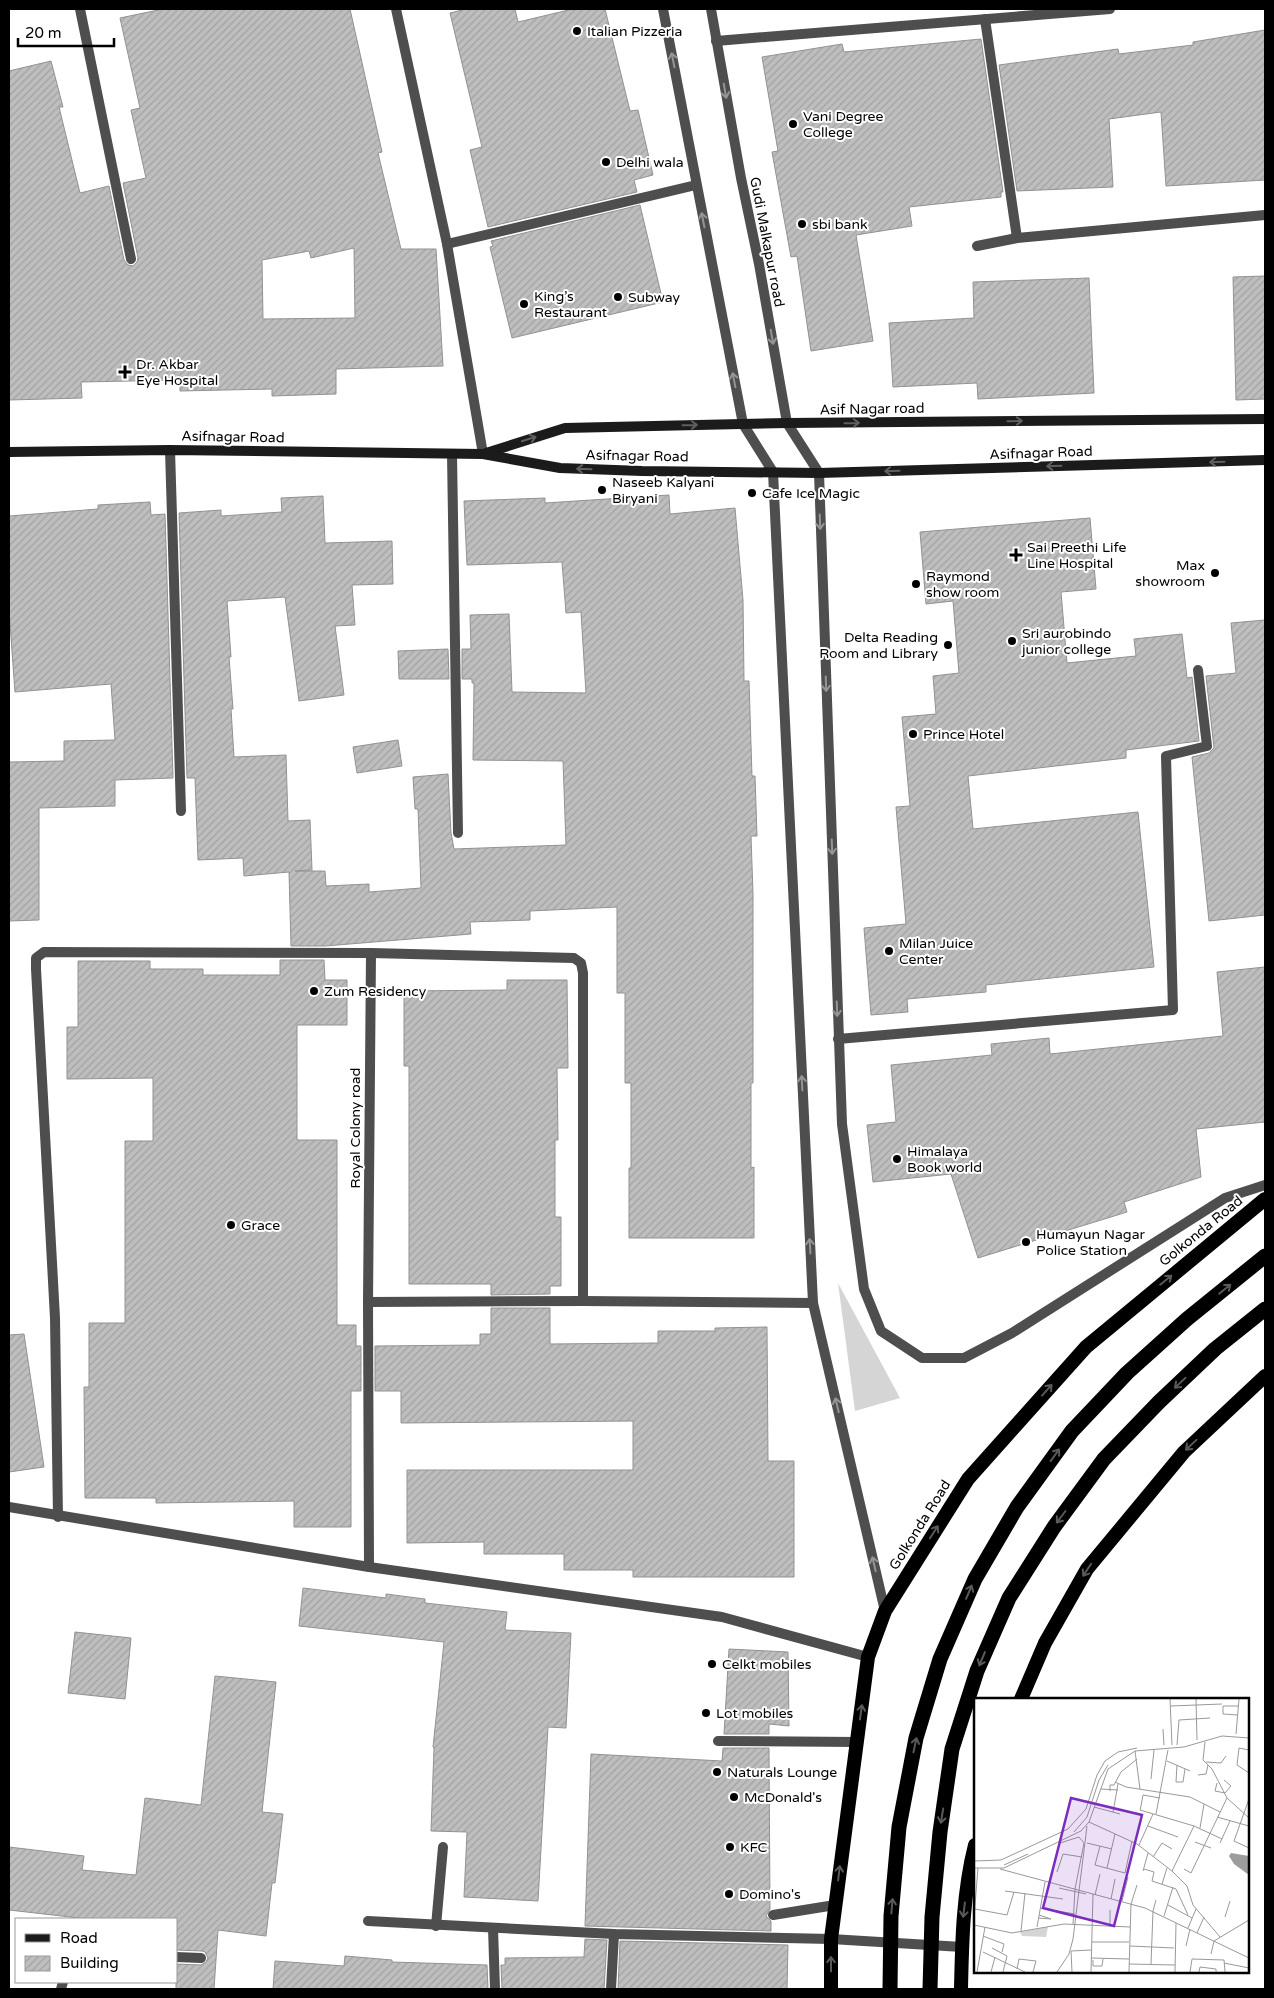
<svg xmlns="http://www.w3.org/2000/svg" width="1274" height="1998" font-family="'Varela Round',sans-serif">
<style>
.grass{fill:#d5d5d5}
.building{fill:url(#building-hatch);stroke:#929292;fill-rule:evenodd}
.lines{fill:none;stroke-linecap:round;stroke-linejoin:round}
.service{stroke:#4e4e4e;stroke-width:10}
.minor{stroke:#4e4e4e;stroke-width:10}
.tertiary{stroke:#4e4e4e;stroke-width:10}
.secondary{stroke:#1b1b1b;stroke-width:10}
.trunk{stroke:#000;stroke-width:14}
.motorway{stroke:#000;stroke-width:15}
.oneway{stroke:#959595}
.oneway2{stroke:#5f5f5f}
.oneway3{stroke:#595959}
.poi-dot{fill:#000;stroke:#fff;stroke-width:2}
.labels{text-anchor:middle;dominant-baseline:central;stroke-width:4;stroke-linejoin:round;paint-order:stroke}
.poi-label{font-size:14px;fill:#000;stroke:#fff;text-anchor:start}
.street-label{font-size:14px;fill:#000;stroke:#fff}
.inset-road{fill:none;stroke:#999;stroke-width:1}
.view{fill:#7b2cbf;fill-opacity:0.15;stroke:#7b2cbf;stroke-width:2.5}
.inset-edge{fill:none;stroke:#000;stroke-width:2.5}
</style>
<defs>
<pattern id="building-hatch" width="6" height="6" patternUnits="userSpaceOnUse" patternTransform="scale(1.25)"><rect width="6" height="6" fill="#bebebe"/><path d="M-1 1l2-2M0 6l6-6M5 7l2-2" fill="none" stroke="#a2a2a2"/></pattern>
</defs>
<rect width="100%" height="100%" fill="#fff"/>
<path class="grass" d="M838,1283L900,1398L855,1411Z"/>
<g class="building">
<path d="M163,9H350L382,152L378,153L401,249H436L443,366L336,369V394L272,396V389L180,391V380L81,382L82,398L9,400V71L51,61L63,107H59L80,193L109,186L124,260L128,265L133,266L137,262L138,258L123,183L146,178L131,110L140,108L120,18ZM354,248L355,318L263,319L262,260L309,251L311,258Z"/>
<path d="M466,9H515L518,22L573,9H605L630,111L638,110L653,175L634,180L637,192L488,227L470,150L482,147L450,13Z"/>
<path d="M1265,30V180L1166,186L1161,112L1109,119L1113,187L1017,191L999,65L1118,49L1119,54L1193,45V42Z"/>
<path d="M981,39L1003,192H1001V197L909,207L912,226L856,235L873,341L811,351L797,256L791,257L772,152L778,151L762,57L842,44L844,52Z"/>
<path d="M640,205L663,302L512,338L490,247L493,246L491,241Z"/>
<path d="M1265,276V399L1236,400L1233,277Z"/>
<path d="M1089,278L1094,393L978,399L977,383L893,387L889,323L974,318L973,282Z"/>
<path d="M669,495L670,514L735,508L743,600L744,681H749L752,776H755L757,836H751L753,894V1083H751V1168L754,1167V1238H629V1168H631V1083H625V993H617V907L530,911V920L470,922L471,934L325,946H291L289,872L244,876L243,858L198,860L195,778H187L179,513L221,510V516L282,512L281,498L323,496L325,543L392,541L393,584L352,585L355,625L335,626L344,695L299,701L285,597L227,601L231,657H229L233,709H231L234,757L286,755L288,821L310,820L312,870L295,871H325L326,886L369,884V892L421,888L418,809H415L413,777L448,774L451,833L454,849L566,845L563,761L473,760L474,683H472V679H462V649H471L470,615L509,614L512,692L586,693L581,612L566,613L562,562L467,565L464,501L545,498V503Z"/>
<path d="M150,502L151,515L165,514L173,778L115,780V806L39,808V920L9,921V762L64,761V741L115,740L111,684L15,692L9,610V516L98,509V505Z"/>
<path d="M1090,518L1096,589L1061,592L1067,663L1136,656L1134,639L1182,634L1187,678L1192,677L1199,741L1126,750V758L968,776L973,829L1138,812L1154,967L986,985V992L907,999L908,1012L871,1015L864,928L906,924L896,807L910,806L902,717L936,714L933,676L959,673L953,601L926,604L920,532Z"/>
<path d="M1265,620V915L1209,921L1192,757L1209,753L1214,748L1206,676L1236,673L1231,623Z"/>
<path d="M448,649L449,679H399L398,651Z"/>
<path d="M398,740L402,766L357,773L353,747Z"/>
<path d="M280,960H324L325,980H347V1025H297V1140H337V1325H356V1346H361V1391H351V1527H294V1501L156,1503V1498H85L84,1387H89V1323H125V1141H153V1078L67,1079V1027H78V961H150V969H203V975H280Z"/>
<path d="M1265,967V1122L1196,1129L1201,1177L1124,1202L1127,1212L978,1258L951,1174L873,1182L867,1125L896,1122L891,1065L992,1055L991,1044L1049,1038L1050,1054L1223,1036L1217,972Z"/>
<path d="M507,980H567L568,1068H557L558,1140H555V1217H561V1286H550V1294L491,1295V1284H409V1066H404V991L507,990Z"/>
<path d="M491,1308H550V1344L658,1343V1331H715V1328L767,1327L768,1461H794V1577H633V1570H564V1554H484V1542L407,1543V1470H633V1421L401,1423V1391H375V1346L480,1345V1334H491Z"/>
<path d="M24,1334L44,1467L9,1472V1335Z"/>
<path d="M303,1588L386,1598V1594L425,1599V1603L507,1612L505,1630L571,1633L566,1728L548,1727L538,1901L464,1897L467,1832L431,1831L434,1748L433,1747L444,1642L299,1626Z"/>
<path d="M75,1632L131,1638L125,1699L68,1693Z"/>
<path d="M729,1649L788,1652L789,1726L769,1724V1734H724Z"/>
<path d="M215,1676L276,1682L262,1812L283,1814L275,1883H272L266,1936L218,1930L214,1989H176V1964L201,1965L206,1962L208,1958L205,1952L202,1951L176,1950V1919H79V1918L9,1910V1847L84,1856L82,1870L136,1875L145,1798L201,1805Z"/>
<path d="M723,1748H769L770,1909L766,1916L771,1921V1931L585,1926L591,1754L722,1761Z"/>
<path d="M585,1939L607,1940L604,1989H502L501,1965H505V1958L584,1957Z"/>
<path d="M620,1941L788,1945L787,1989H618Z"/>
<path d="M345,1956L392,1960V1962L487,1965L488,1989H273L275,1961L344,1966Z"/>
</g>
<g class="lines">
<g class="service">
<path d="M718,1741L857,1742"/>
<path d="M773,1915L835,1905"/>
<path d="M611,1989L614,1934"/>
</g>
<g class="minor">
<path d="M80,9L131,259"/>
<path d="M396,9L447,244L483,454"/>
<path d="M985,19L1017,238"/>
<path d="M716,41L1110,9"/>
<path d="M447,244L696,185"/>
<path d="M977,246L1017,238L1265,215"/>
<path d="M170,450L181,811"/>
<path d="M452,454L458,833"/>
<path d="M838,1039L1173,1010L1166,756L1207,746L1198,670"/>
<path d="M368,1302L583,1301L813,1303"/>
<path d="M58,1517L55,1318L36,969V958L44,952L371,953L574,958L581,963L583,973V1301"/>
<path d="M369,1567L368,1302L371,953"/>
<path d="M368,1921L614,1934L831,1939L962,1947"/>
<path d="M436,1926L443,1847"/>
<path d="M493,1928L495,1989"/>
<path d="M176,1957L201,1958"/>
<path d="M61,1989L63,1982"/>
</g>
<g class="tertiary">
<path d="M663,9L743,424L773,472L813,1303L885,1611"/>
<path d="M711,9L741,178L759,264L787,423L819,473L842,1124L864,1289L881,1331L922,1358H964L1012,1333L1225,1198L1265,1185"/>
<path d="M9,1507L369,1567L722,1617L868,1657"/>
</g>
<g class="secondary">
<path d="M9,452L170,450L483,454L560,468L642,471L819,473L1265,460"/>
<path d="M486,453L565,428L787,423L1265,419"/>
</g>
<g class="trunk">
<path d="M1021,1699L1045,1643L1087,1569L1184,1452L1265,1376"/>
<path d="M831,1989V1939L868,1657L885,1611L968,1479L1086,1347L1265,1199"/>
<path d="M961,1989C962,1941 963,1892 975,1845"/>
</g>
<g class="motorway">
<path d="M890,1989L891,1916L899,1827L916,1738L940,1659L975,1579L1017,1507L1072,1431L1127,1373L1187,1319L1265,1256"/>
<path d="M930,1989L932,1917L940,1832L952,1749L977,1671L1009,1598L1054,1527L1104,1459L1159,1402L1215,1349L1265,1309"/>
</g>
</g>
<defs><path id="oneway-shaft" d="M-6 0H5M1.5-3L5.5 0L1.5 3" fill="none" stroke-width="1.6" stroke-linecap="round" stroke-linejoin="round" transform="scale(1.25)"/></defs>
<g class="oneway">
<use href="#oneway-shaft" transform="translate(673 60) rotate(-101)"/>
<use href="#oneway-shaft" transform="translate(725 91) rotate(80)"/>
<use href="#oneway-shaft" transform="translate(703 220) rotate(-101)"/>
<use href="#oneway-shaft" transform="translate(772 337) rotate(80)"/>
<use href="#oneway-shaft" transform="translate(734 380) rotate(-101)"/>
<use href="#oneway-shaft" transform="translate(820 522) rotate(88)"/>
<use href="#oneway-shaft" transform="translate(826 684) rotate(88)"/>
<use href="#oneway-shaft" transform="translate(832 847) rotate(88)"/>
<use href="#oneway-shaft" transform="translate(837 1009) rotate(88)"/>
<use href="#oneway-shaft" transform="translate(802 1083) rotate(-93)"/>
<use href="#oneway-shaft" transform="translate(810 1246) rotate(-93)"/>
<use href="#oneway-shaft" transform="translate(837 1405) rotate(-103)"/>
<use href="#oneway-shaft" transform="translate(874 1564) rotate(-103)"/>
</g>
<g class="oneway2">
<use href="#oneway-shaft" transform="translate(1015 421) rotate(-1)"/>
<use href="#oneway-shaft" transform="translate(852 423) rotate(-1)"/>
<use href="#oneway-shaft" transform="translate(690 425) rotate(-1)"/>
<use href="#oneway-shaft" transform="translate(529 439) rotate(-18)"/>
<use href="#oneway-shaft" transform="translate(1217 462) rotate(178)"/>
<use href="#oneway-shaft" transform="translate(1054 466) rotate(178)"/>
<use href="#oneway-shaft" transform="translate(584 469) rotate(-178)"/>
<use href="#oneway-shaft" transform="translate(892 471) rotate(178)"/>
</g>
<g class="oneway3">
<use href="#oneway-shaft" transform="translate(1166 1280) rotate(-39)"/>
<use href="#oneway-shaft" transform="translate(1225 1289) rotate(-39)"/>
<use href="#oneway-shaft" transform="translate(1180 1383) rotate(137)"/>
<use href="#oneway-shaft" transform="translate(1047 1390) rotate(-48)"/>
<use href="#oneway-shaft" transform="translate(1191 1445) rotate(137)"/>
<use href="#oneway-shaft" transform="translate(1055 1455) rotate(-54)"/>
<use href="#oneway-shaft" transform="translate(1061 1517) rotate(127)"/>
<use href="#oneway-shaft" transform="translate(934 1532) rotate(-57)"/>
<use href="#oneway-shaft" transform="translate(1087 1570) rotate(124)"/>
<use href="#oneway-shaft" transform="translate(969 1592) rotate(-67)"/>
<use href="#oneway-shaft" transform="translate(982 1659) rotate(113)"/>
<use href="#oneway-shaft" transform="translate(861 1712) rotate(-82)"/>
<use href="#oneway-shaft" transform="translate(915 1745) rotate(-78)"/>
<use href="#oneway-shaft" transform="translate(942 1816) rotate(99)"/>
<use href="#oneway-shaft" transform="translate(839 1873) rotate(-83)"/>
<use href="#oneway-shaft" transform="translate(892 1906) rotate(-85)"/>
<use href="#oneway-shaft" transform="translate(964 1910) rotate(97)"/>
<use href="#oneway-shaft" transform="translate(831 1964) rotate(-90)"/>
</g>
<g class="poi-dot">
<circle cx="577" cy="31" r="5"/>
<circle cx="793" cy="124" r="5"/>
<circle cx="606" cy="162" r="5"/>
<circle cx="802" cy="224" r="5"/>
<circle cx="618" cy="297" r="5"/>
<circle cx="524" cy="304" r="5"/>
<path d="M122.5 364.5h5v5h5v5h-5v5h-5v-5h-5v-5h5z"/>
<circle cx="602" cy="490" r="5"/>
<circle cx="752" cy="493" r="5"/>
<path d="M1013.5 547.5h5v5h5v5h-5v5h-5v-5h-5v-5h5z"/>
<circle cx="1215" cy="573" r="5"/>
<circle cx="916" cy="584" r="5"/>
<circle cx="1012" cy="641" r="5"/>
<circle cx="948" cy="645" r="5"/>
<circle cx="913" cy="734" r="5"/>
<circle cx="889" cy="951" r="5"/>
<circle cx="314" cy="991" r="5"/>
<circle cx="897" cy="1159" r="5"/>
<circle cx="231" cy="1225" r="5"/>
<circle cx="1026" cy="1242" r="5"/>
<circle cx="712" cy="1664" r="5"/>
<circle cx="706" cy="1713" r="5"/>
<circle cx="717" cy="1772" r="5"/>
<circle cx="734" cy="1797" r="5"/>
<circle cx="730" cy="1847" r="5"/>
<circle cx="729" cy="1894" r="5"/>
</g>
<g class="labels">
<g class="poi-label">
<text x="587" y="31">Italian Pizzeria</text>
<text x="803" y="116">Vani Degree<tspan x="803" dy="16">College</tspan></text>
<text x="616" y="162">Delhi wala</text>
<text x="812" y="224">sbi bank</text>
<text x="534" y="296">King’s<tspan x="534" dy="16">Restaurant</tspan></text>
<text x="628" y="297">Subway</text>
<text x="136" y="364">Dr. Akbar<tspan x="136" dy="16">Eye Hospital</tspan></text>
<text x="612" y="482">Naseeb Kalyani<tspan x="612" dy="16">Biryani</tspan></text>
<text x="762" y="493">Cafe Ice Magic</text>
<text x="1027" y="547">Sai Preethi Life<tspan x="1027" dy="16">Line Hospital</tspan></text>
<text x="1205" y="565" text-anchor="end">Max<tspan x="1205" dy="16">showroom</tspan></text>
<text x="926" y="576">Raymond<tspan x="926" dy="16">show room</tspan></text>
<text x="1022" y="633">Sri aurobindo<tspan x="1022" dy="16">junior college</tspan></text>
<text x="938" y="637" text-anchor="end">Delta Reading<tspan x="938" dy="16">Room and Library</tspan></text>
<text x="923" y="734">Prince Hotel</text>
<text x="899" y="943">Milan Juice<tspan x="899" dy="16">Center</tspan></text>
<text x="324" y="991">Zum Residency</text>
<text x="907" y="1151">Himalaya<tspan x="907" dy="16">Book world</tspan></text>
<text x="241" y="1225">Grace</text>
<text x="1036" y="1234">Humayun Nagar<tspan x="1036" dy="16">Police Station</tspan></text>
<text x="722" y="1664">Celkt mobiles</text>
<text x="716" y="1713">Lot mobiles</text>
<text x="727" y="1772">Naturals Lounge</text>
<text x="744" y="1797">McDonald's</text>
<text x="740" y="1847">KFC</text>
<text x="739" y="1894">Domino's</text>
</g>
<g class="street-label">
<text transform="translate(767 242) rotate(79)">Gudi Malkapur road</text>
<text transform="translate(872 409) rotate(-1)">Asif Nagar road</text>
<text transform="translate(233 437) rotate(1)">Asifnagar Road</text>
<text transform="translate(1041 453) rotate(-2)">Asifnagar Road</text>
<text transform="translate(637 456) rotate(1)">Asifnagar Road</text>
<text transform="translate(355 1128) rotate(-90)">Royal Colony road</text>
<text transform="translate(1201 1231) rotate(-39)">Golkonda Road</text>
<text transform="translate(920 1525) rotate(-58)">Golkonda Road</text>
</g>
</g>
<g transform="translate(974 1698)">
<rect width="275" height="275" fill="#fff"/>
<path d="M74,229L72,239L48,238L46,234Z" fill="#d5d5d5"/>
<path d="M257,155L275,158V177L260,166L255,158Z" fill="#9c9c9c"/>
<path class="inset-road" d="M196,1L198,47M222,1L223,42M197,8L248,6M264,17L249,16V8H265M189,31L190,47M262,36L265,1M231,44L229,62L238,71L253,100L275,120M203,47L205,22L236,20M275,52L265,50L263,67L275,75M161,53L166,91M193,63L216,73M232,64L247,65L252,58M203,67L202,84H209L211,71M224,77L232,76L234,67M177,81L180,52M141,84L152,89L216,99L246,114M243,85L241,93L251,95L257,88L250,82M127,91L144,92M136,93V87H140L147,74L163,61M275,101L260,143L275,150M167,108L166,112L220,128L248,141M167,108L169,97L186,100M120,109L146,116M139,114L144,86M182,116L194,52M243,119L275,128M115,124L163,146L198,173L213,188L219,207L246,239M174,128L204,139M226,130L230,106M100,134L113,119L125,82L134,67M221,144L237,150M86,145L105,139L110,145L101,191L99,227M113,145L138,151M246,145L256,123M165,147L179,116M126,148L121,167L151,175L158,143M179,159L188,145L198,151M0,163L27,162L94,131L112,111L123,77L131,63L144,54L163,50M30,167L54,156M0,170H30L107,133L115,124L134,71L161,53L210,49L248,38L275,40M133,170L141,136M26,171L171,210L275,260M170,171L180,174L178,183L202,191L214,217M210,171L217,175L253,100M169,173L174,155M198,173L220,128M83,174L89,156L108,159M188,186L193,170M85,190L112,196M31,193L89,201M121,197L126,176M137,201L141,181M148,203L154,179M194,207L218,220M66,210L101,216M1,211L33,217L40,194M190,218L199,189M0,219L4,170M251,219L256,203M64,220L77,221L65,217M0,227L38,235L90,226L156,229M63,229L71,184M136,229V212M214,230L222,211M47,233L51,195M223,235L230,219M9,238L30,246L28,254M118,244H155M156,248L200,250M212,248L216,231M18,250L33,258L29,274M97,253L98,274M97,253L117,252M9,254L51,274M237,256L240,243L275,222M117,260L155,261M119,262V268H128L129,261M250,265L275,270M155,266L201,267M177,266L179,213L182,202M43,271L45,261L62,263L59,274M3,274L11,229M17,274L21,259M83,274L95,256L99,241L113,128M117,274L119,196M155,274L157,206L163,187M201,274L202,225M216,274L218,261L250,262L251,274M225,274L226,269L242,271V274"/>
<path class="view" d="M97,100L168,117L140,228L69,210Z"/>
<rect width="275" height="275" class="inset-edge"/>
</g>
<rect width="1274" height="1998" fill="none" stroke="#000000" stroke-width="20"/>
<rect x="15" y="1918" width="162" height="65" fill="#ffffff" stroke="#999999"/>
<rect x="25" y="1934" width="25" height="8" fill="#1b1b1b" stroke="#999999"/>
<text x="60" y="1943" font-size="15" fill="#000000">Road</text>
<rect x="25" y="1956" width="25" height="15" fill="url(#building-hatch)" stroke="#999999"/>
<text x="60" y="1968" font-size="15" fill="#000000">Building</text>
<path d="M18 38v8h96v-8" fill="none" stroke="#000000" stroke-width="2.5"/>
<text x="25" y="38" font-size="15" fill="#000000" stroke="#ffffff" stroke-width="4" paint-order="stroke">20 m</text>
</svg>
